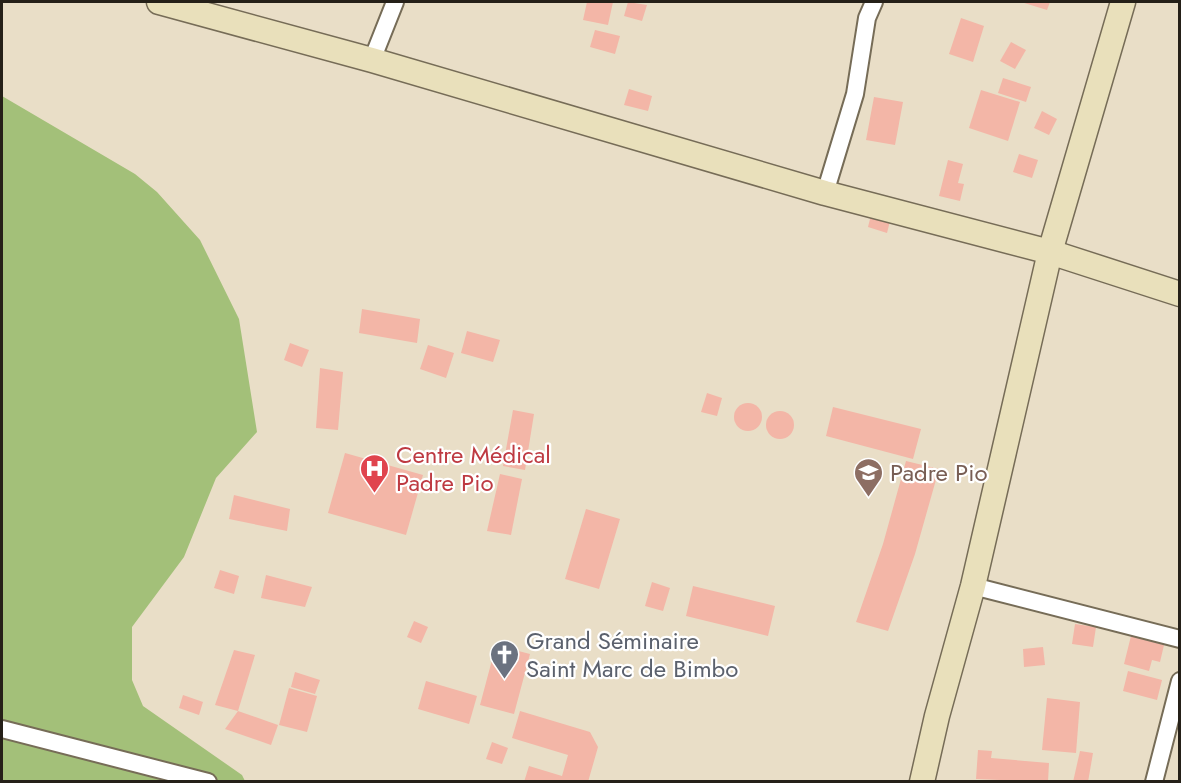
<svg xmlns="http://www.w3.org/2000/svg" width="1181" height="783" font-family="Jost,sans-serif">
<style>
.green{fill:#a3c079}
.building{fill:#f3b6a7}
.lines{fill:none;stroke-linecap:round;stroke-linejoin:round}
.street-casing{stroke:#766c57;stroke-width:20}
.secondary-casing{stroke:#766c57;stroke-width:27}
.street{stroke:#fff;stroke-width:16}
.secondary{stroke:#e9e0bb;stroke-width:24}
.labels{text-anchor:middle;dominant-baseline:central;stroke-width:4.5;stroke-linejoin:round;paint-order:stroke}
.health-label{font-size:24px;fill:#be3a42;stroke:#fff;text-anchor:start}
.education-label{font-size:24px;fill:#785e54;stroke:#fff;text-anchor:start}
.worship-label{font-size:24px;fill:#5b616d;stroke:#fff;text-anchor:start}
</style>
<rect width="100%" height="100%" fill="#e9dec7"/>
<path class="green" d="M2,96L135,174L157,192L200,240L239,319L257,432L216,478L184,557L132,627V680L143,706L242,775L245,781H2Z"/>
<g class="building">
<path d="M587,2H613L608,25L583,20Z"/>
<path d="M628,2L647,5L642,21L624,16Z"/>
<path d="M1021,2H1050L1047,10Z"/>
<path d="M961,18L984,26L973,62L949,54Z"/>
<path d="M595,30L620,36L615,54L590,47Z"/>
<path d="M1011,42L1026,50L1015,69L1000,61Z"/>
<path d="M1003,78L1031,87L1026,102L998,93Z"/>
<path d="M629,89L652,96L648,111L624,105Z"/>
<path d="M981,90L1020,102L1008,141L969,128Z"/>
<path d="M874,97L903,102L895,145L866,140Z"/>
<path d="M1042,111L1057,119L1049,135L1034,128Z"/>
<path d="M1019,154L1038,160L1032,178L1013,172Z"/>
<path d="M948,160L963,164L958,183L964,184L960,201L939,196Z"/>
<path d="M871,215L890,221L887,233L868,227Z"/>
<path d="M362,309L420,319L417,343L359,333Z"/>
<path d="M467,331L500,340L493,362L461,353Z"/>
<path d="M290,343L309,350L302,367L284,360Z"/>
<path d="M428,345L454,353L446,378L420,369Z"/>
<path d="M320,368L343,372L338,430L316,428Z"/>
<path d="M707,393L722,398L717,416L701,412Z"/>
<circle cx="748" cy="417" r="14"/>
<path d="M833,407L921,429L913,459L826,436Z"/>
<path d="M513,410L534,414L525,470L503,466Z"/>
<circle cx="780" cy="425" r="14"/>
<path d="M345,453L423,475L406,535L328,513Z"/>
<path d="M906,461L939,469L915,554L888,631L856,622L883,544Z"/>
<path d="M500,474L522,479L511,535L487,531Z"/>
<path d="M234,495L290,509L287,531L229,519Z"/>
<path d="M586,509L620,519L599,589L565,579Z"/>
<path d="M220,570L239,576L234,594L214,588Z"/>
<path d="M266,575L312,587L305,607L261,598Z"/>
<path d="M652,582L670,588L663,611L645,606Z"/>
<path d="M693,586L775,606L768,636L686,616Z"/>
<path d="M414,621L428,627L421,643L407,637Z"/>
<path d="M1075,624L1096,627L1093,647L1072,644Z"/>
<path d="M1131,636L1164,645L1160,662L1152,660L1149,671L1124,664Z"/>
<path d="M496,645L530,654L514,714L480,705Z"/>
<path d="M1043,647L1045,665L1024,667L1023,649Z"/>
<path d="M234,650L255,655L238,711L215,705Z"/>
<path d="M1128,671L1162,680L1157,700L1123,691Z"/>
<path d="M295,672L320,680L315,694L291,687Z"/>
<path d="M426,681L477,696L469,724L418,709Z"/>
<path d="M289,688L317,696L307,732L279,725Z"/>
<path d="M183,695L203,702L199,715L179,708Z"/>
<path d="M1047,698L1080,702L1076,753L1042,750Z"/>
<path d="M238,711L278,725L271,745L225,729Z"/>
<path d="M520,711L590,732L598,747L588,782H524L529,766L562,776L568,755L512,738Z"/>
<path d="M492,742L508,748L502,764L486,759Z"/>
<path d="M978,750L992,751L991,758L1049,763L1048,782L976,779Z"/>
<path d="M1080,751L1093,753L1088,782H1073Z"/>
</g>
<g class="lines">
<defs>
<g id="street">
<path d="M372,60L395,2"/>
<path d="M825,193L855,94L867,18L874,2"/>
<path d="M973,586L1180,639"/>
<path d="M2,729L208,782"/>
<path d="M1154,782L1180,681"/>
</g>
<g id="secondary">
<path d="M159,2L372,60L825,193L1050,252L1180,294"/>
<path d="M922,782L937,716L973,586L1050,252L1123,2"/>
</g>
</defs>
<use href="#street" class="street-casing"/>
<use href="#secondary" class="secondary-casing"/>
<use href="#street" class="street"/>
<use href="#secondary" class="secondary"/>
</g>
<defs>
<symbol id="hospital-pin" viewBox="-11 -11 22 30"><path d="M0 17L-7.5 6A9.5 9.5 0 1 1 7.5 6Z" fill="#e0444e" stroke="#fff"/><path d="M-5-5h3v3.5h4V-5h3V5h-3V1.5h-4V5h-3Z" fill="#fff"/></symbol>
<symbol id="school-pin" viewBox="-11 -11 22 30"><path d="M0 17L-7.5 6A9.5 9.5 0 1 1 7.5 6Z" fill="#8d6e63" stroke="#fff"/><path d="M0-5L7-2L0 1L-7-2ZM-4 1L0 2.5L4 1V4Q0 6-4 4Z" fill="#fff"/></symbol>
<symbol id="church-pin" viewBox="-11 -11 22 30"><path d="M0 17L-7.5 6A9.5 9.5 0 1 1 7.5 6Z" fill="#6b7280" stroke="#fff"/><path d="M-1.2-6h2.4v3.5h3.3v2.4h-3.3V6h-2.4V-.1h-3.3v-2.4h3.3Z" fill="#fff"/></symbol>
</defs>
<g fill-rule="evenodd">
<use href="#hospital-pin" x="358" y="452" width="33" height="45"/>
<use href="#school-pin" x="852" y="456" width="33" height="45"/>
<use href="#church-pin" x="488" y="638" width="33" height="45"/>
</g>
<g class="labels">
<g class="health-label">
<text x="396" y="454">Centre Médical<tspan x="396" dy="28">Padre Pio</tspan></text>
</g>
<g class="education-label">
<text x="890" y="472">Padre Pio</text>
</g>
<g class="worship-label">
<text x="526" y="640">Grand Séminaire<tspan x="526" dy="28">Saint Marc de Bimbo</tspan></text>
</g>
</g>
<rect width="1181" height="783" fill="none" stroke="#252018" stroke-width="6"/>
</svg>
